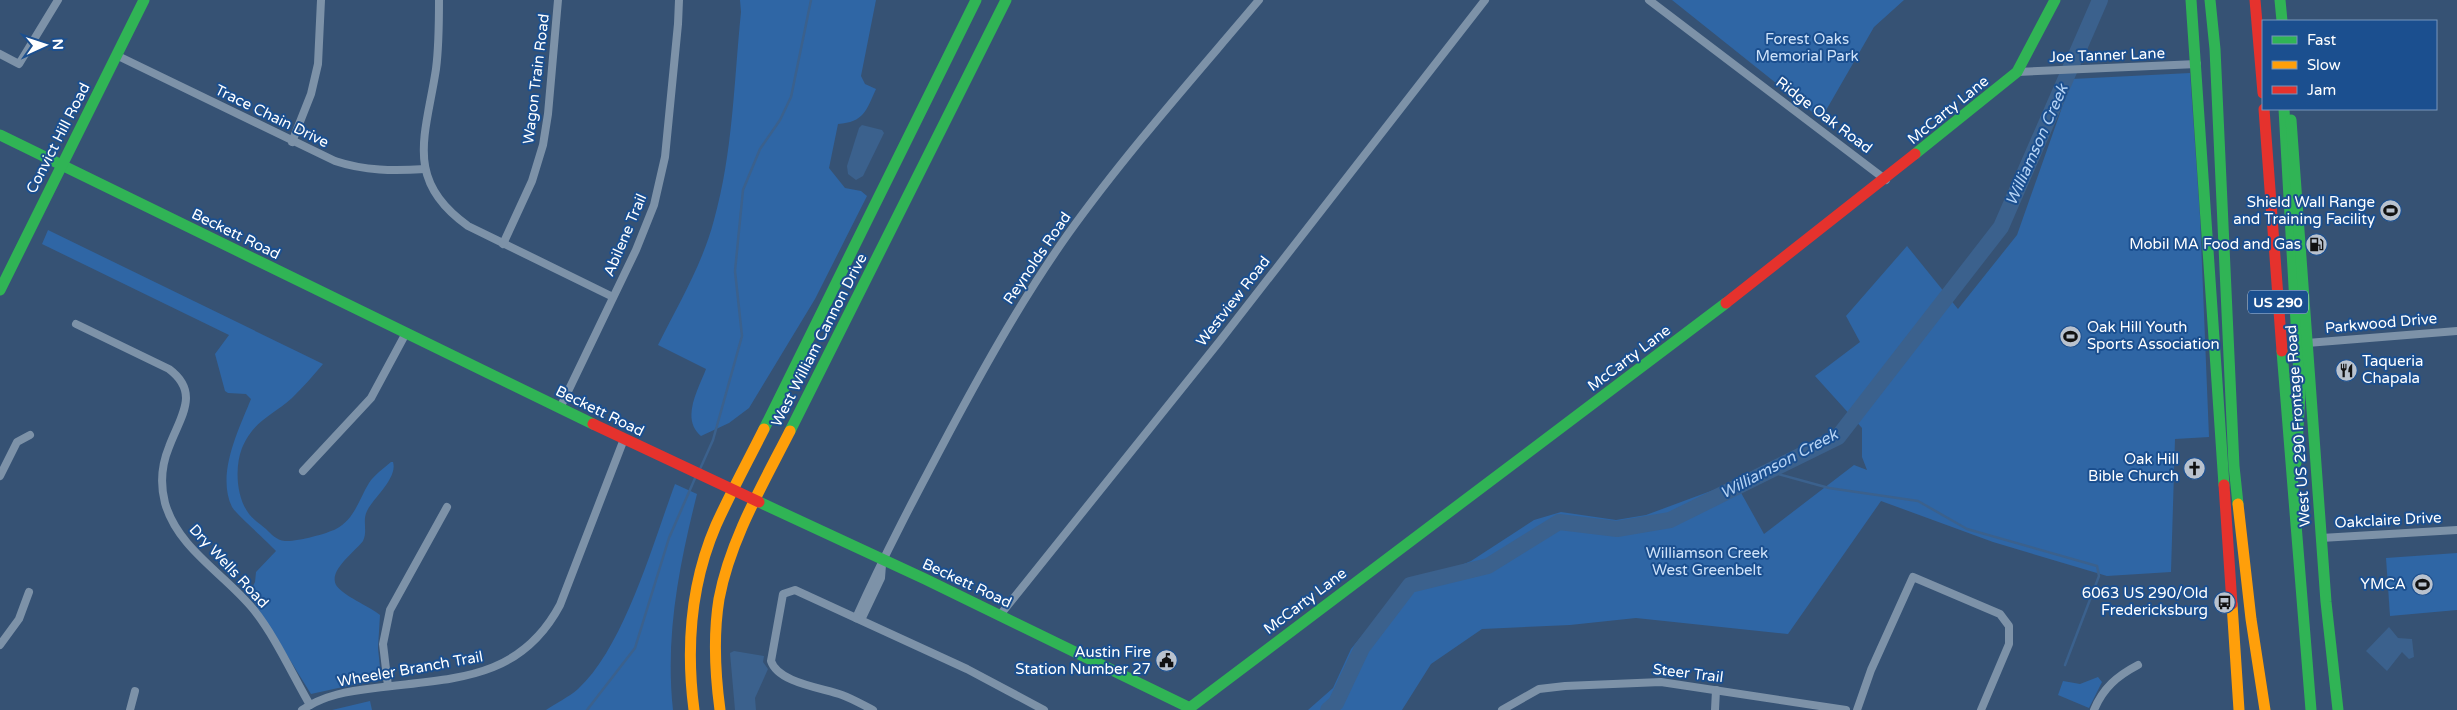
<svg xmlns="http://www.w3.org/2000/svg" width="2457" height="710" font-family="'Varela Round',sans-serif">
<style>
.green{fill:#2f66a5}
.water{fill:#3b618d}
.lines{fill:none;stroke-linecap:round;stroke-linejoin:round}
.stream{stroke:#3b618d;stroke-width:2.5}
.river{stroke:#3b618d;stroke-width:16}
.street{stroke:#7d92a8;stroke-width:8}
.fast{stroke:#30b455;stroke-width:11}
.slow{stroke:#ff9f0a;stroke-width:11}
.jam{stroke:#e5322d;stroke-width:11}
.labels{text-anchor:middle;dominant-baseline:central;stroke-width:4;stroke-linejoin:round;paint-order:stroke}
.shield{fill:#1b4f8f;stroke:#bbcadd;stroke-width:1}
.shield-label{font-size:14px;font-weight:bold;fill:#fff}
.park-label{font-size:15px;fill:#cfe3fa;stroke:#1b4f8f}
.street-label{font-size:15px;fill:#fff;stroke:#1b4f8f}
.poi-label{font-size:15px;fill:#fff;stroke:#1b4f8f;text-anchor:end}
.water-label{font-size:16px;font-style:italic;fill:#b5d3f5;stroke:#1b4f8f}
</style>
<rect width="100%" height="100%" fill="#365274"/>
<g class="green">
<path d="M740,0H876L861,76L865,84L876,89C866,111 864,122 838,124L829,168L845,188L861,191L867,196L815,299L749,408L729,423L701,436C680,419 699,388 706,369L658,345C678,305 703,263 714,220C733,153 734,80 741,12Z"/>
<path d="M1672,0H1904L1874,27L1821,119Z"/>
<path d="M2190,73L2200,216L2209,437L2175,439L2171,572L2107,576L1993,542L1881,501L1788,634L1636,618L1570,625L1482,629L1431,664L1402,710H1308L1333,688L1351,649L1378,616L1411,586L1471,561L1534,520L1561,512L1616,520L1646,515L1735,482L1764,534L1854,465L1867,470L1862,457V428L1815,376L1860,342L1846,316L1907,246L1958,309L2017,235L2072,79Z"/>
<path d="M48,230L323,364C313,376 303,387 292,398C272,416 254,420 242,448C235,466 236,494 247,511C252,519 259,523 266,529C271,534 276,540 285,541C296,542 326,534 336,529C355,519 359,499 369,483C374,475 384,468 391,462H393C398,478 373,498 367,511C362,521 368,531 363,541C357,550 328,570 336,585C343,596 369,606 380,615L378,648L381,677L379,679L311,694L249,594L255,582L256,572L276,551C268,542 236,514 232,507C216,474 239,429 251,399L246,394L228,393L225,391L215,354L229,335L42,244Z"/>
<path d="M675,484L697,494C679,566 665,636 673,710H546C556,703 569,697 578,689C624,647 653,543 675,484Z"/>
<path d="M2457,553V610L2390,616L2386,558Z"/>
<path d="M2098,677L2102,682L2089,708L2058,695L2063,681L2080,684Z"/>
<path d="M370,701L372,710H332Z"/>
</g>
<g class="water">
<path d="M862,125L882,130L884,133L863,176L856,180L848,174L847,166L859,128Z"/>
<path d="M2389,627L2398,638L2412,639L2414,657L2409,659L2402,652L2387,671L2366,651Z"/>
<path d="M734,651L764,656L763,662L768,669L755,698L756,710H735L730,653Z"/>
</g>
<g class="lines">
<g class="stream">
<path d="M700,469L713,440L742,336L735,271L743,190L760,149L780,120L791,97L811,0"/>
<path d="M1771,472L1829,488L1918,501L1967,529L2097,566L2099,576L2065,665"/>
<path d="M587,710L635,648L669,538L696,476"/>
</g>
<path class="river" d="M1328,710L1336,703L1362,648L1410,585L1488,566L1559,522L1617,529L1670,520L1838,437L2001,227L2100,0"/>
<g class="street">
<path d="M439,0C439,23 439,46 436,69C426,135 403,180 468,226L613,297"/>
<path d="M1649,0L1886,180"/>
<path d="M0,54L19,64L58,0"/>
<path d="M116,55L335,161C365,171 394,171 425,169"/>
<path d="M2017,72L2197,64"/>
<path d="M292,142L311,94L318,64L321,0"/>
<path d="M503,244L532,181L543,145L548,114L558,0"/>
<path d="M76,324L169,369C201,393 180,417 169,447C162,464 160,484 165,503C178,549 225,574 254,610C276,638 292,674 310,705"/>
<path d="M2307,343L2457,331"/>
<path d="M560,408L636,250L654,205L665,157L678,24L679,0"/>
<path d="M303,471L371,398L406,333"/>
<path d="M0,476L17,442L30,435"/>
<path d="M2321,538L2457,530"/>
<path d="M1000,615L1219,342L1485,0"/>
<path d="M856,618C885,553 918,491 951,429C987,362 1024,296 1068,234C1126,153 1194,77 1259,0"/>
<path d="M861,620L881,578L882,565"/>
<path d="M0,645L19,619L29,592"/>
<path d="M388,686L383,644L390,610L447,507"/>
<path d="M130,710L135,691"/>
<path d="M302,710C324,695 349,691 375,688C451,678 519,682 560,605L624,439"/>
<path d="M873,710C863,705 853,699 842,695C823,688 778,683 771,661L783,594L795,590L967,669L1044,710"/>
<path d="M1502,710L1539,689L1565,686L1661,682L1846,710"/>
<path d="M1715,710L1716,690"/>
<path d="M1857,710L1871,670L1913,577L2000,614L2009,626V644L1981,710"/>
<path d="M2094,710C2103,688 2117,676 2138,665"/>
</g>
<g class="fast">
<path d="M2191,0L2224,485"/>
<path d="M2210,0L2215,49L2234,466L2238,504"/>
<path d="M2280,0L2282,21"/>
<path d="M2284,109L2300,393L2296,463"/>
<path d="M2291,120L2326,602L2338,710"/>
<path d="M0,135L593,424"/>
<path d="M1915,154L2017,72L2055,0"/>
<path d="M0,290L144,0"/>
<path d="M2282,351L2311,710"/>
<path d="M764,429L976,0"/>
<path d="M790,431L1006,0"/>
<path d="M759,502L925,579L1190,708"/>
<path d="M1187,710L1726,303"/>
</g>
<g class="slow">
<path d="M2238,504L2251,619L2265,710"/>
<path d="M2232,604L2239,710"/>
<path d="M694,710C686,648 691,583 716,525C731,492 748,461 764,429"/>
<path d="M720,710C715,673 713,636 719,599C730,540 763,484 790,431"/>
</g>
<g class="jam">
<path d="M2255,0L2263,93"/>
<path d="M2264,109L2282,351"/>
<path d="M1726,303L1915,154"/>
<path d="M593,424L759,502"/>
<path d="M2224,485L2232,604"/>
</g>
</g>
<defs>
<symbol id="stadium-disc" viewBox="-11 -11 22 22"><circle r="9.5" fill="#b9c2ce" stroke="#1b4f8f"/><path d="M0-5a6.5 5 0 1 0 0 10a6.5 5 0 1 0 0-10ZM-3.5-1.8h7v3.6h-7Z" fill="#111"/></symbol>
<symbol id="fuel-disc" viewBox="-11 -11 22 22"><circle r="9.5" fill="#b9c2ce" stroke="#1b4f8f"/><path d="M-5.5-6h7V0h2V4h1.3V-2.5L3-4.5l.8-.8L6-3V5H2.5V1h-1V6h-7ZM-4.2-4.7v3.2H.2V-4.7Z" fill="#111"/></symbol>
<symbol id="restaurant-disc" viewBox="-11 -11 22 22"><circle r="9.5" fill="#b9c2ce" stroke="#1b4f8f"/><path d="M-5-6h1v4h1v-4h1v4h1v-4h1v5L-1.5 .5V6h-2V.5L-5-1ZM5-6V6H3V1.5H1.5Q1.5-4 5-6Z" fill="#111"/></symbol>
<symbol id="church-disc" viewBox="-11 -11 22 22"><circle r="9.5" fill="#b9c2ce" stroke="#1b4f8f"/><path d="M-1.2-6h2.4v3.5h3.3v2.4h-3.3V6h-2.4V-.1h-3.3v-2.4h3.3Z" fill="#111"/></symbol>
<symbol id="bus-disc" viewBox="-11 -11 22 22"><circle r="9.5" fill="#b9c2ce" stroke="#1b4f8f"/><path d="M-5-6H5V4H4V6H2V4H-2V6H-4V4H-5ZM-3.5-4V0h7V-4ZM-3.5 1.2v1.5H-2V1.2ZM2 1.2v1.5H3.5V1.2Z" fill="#111"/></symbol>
<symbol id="civic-disc" viewBox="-11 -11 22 22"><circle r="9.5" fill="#b9c2ce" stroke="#1b4f8f"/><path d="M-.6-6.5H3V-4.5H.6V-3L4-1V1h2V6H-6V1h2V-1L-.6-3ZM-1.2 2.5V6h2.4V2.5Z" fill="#111"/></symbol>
</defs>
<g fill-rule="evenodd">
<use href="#stadium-disc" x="2378" y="198" width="25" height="25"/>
<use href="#fuel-disc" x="2304" y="232" width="25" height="25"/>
<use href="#stadium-disc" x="2058" y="324" width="25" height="25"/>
<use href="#restaurant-disc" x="2334" y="358" width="25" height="25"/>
<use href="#church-disc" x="2182" y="456" width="25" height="25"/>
<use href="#stadium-disc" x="2410" y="572" width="25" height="25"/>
<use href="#bus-disc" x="2212" y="590" width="25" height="25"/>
<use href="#civic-disc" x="1154" y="648" width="25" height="25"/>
</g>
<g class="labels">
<rect class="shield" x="2248" y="290.5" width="60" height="23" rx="4"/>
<g class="shield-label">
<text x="2278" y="302">US 290</text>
</g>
<g class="park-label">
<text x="1807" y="39">Forest Oaks<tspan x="1807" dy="17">Memorial Park</tspan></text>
<text x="1707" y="553">Williamson Creek<tspan x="1707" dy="17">West Greenbelt</tspan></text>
</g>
<g class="street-label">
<text transform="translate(2107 55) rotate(-2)">Joe Tanner Lane</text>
<text transform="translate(536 79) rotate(-83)">Wagon Train Road</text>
<text transform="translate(1948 110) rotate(-39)">McCarty Lane</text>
<text transform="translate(1824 115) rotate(37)">Ridge Oak Road</text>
<text transform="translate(272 116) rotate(26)">Trace Chain Drive</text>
<text transform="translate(58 138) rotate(-63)">Convict Hill Road</text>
<text transform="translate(236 234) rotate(26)">Beckett Road</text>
<text transform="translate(625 235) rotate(-67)">Abilene Trail</text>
<text transform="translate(1037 258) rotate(-56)">Reynolds Road</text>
<text transform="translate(1233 301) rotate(-52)">Westview Road</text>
<text transform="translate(2381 323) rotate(-5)">Parkwood Drive</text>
<text transform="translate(819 340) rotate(-63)">West William Cannon Drive</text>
<text transform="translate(1629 358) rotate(-37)">McCarty Lane</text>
<text transform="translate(600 411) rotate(26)">Beckett Road</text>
<text transform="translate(2298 426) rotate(-94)">West US 290 Frontage Road</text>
<text transform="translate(2388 520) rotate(-3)">Oakclaire Drive</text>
<text transform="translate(229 566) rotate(47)">Dry Wells Road</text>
<text transform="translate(967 583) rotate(25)">Beckett Road</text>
<text transform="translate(1305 601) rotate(-37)">McCarty Lane</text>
<text transform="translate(410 669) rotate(-10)">Wheeler Branch Trail</text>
<text transform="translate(1688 673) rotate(7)">Steer Trail</text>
</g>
<g class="poi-label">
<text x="2375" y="202">Shield Wall Range<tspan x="2375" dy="17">and Training Facility</tspan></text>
<text x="2301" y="244">Mobil MA Food and Gas</text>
<text x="2087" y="327" text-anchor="start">Oak Hill Youth<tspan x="2087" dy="17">Sports Association</tspan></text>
<text x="2362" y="361" text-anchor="start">Taqueria<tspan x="2362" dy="17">Chapala</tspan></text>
<text x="2179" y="459">Oak Hill<tspan x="2179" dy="17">Bible Church</tspan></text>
<text x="2406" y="584">YMCA</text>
<text x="2208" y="593">6063 US 290/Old<tspan x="2208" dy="17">Fredericksburg</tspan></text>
<text x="1151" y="652">Austin Fire<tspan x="1151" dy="17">Station Number 27</tspan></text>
</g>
<g class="water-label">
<text transform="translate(2037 145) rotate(-66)">Williamson Creek</text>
<text transform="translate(1779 464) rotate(-28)">Williamson Creek</text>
</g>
</g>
<rect x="2262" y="20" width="175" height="90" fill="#1b4f8f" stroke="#7695bc"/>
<rect x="2272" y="36" width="25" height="8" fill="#30b455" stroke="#7695bc"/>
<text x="2307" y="45" font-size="15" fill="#ffffff">Fast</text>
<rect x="2272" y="61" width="25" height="8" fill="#ff9f0a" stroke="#7695bc"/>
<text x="2307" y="70" font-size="15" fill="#ffffff">Slow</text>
<rect x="2272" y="86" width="25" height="8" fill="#e5322d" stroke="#7695bc"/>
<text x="2307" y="95" font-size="15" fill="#ffffff">Jam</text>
<g transform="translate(45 45) rotate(87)" stroke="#1b4f8f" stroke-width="4" paint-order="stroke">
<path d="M0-4L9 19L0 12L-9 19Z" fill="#ffffff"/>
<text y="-8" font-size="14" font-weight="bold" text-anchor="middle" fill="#ffffff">N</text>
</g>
</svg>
